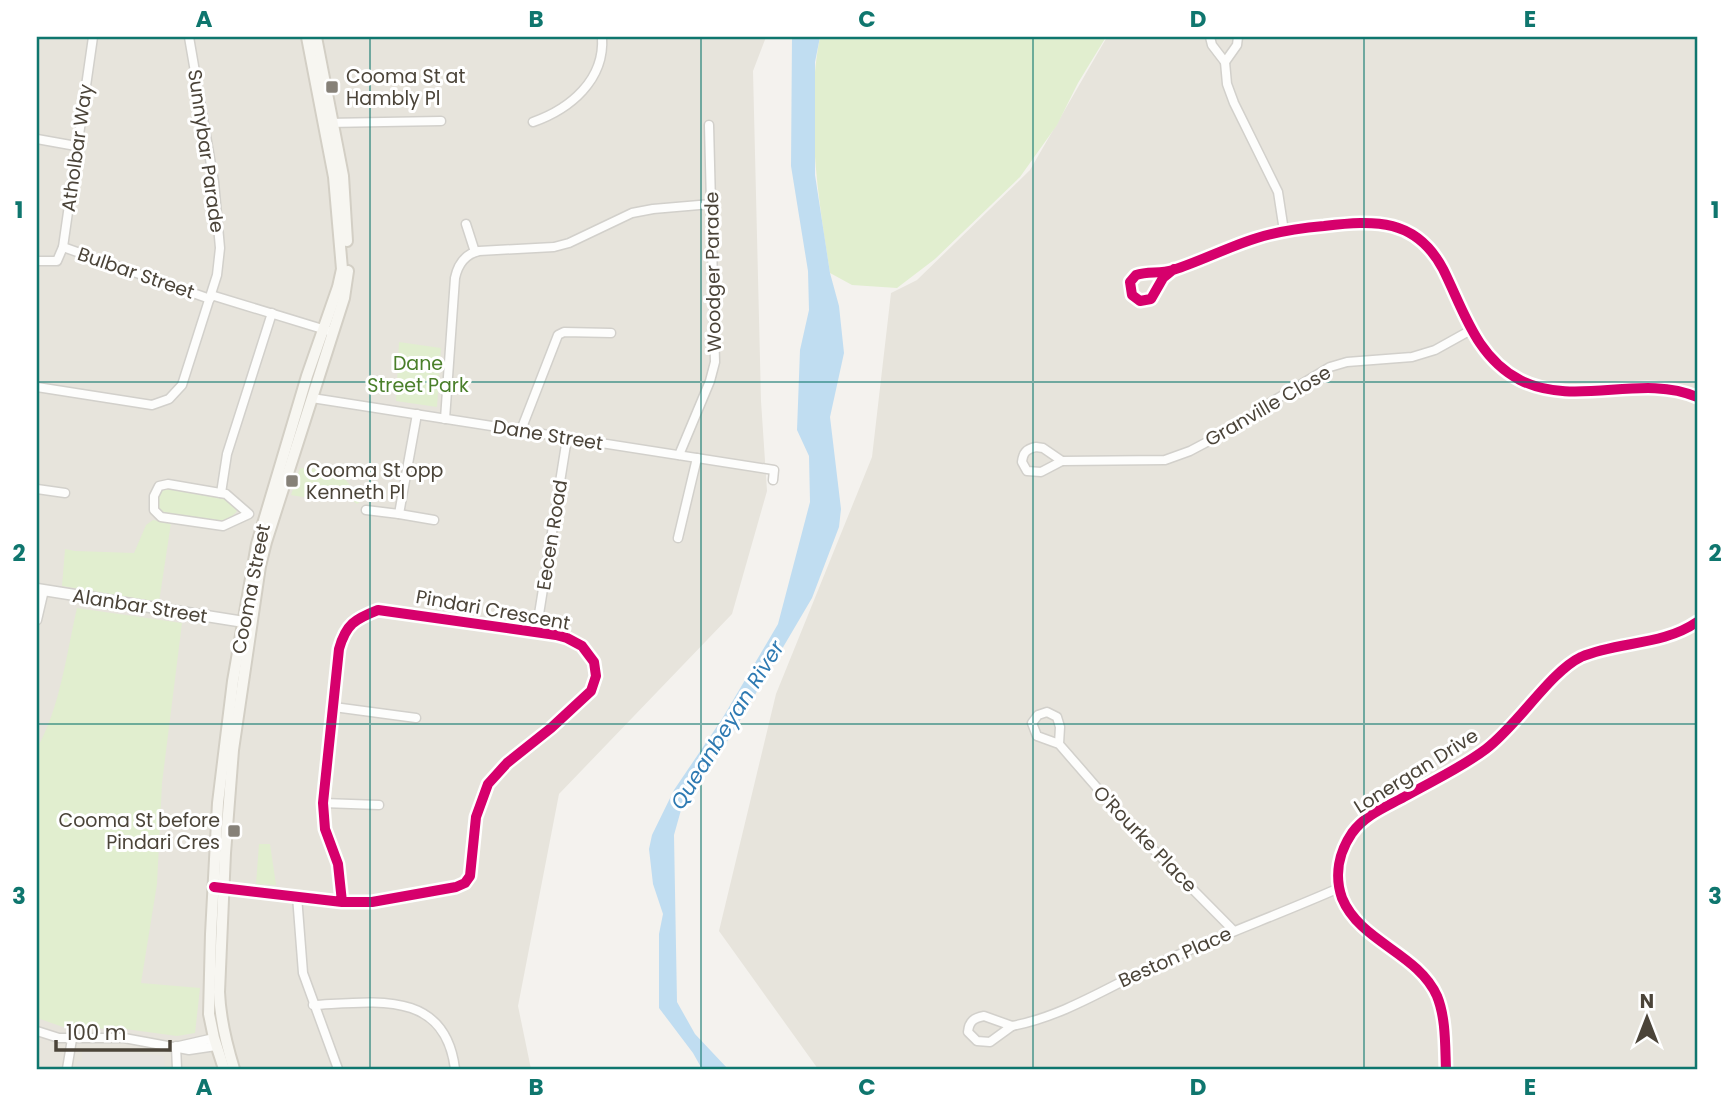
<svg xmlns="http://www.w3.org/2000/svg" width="1734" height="1106" font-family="Poppins,sans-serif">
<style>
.residential{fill:#e7e4dc}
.green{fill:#e1eecf}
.parking{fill:#e6e3df}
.water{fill:#c0ddf1}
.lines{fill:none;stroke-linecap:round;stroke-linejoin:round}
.minor-casing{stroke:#d2d0cb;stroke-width:11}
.tertiary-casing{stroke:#d2d0cb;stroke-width:13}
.secondary-casing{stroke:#d3cfc5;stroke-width:14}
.minor{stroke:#fdfdfc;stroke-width:8}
.tertiary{stroke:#fdfdfc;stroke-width:10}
.secondary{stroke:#f7f6f1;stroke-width:10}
.cycleway-casing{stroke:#fff;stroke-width:15}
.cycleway{stroke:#d6006c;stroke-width:10}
.grid{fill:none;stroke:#0f766e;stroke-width:2;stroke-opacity:0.55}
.poi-dot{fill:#868178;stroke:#fff;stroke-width:2.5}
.labels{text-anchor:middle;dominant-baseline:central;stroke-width:6;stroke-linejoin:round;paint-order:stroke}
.poi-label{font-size:19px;fill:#4b4439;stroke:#fff;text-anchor:start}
.street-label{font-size:19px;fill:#4b4439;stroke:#fff}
.park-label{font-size:19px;fill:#4a7f2a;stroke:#fff}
.water-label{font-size:21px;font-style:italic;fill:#2e7ab2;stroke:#fff}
.neatline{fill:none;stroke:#0f766e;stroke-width:2.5}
.grid-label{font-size:23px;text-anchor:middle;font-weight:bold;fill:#0f766e}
</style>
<rect width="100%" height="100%" fill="#f4f2ee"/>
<g class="residential">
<path d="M37,37H766L753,71L761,401L767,491L732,614L559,794L518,1006L531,1069H37Z"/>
<path d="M1107,37H1697V1069H818L719,931L776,694L872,457L891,293L917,280L1030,170Z"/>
</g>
<g class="green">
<path d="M820,37H1106L1078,83L1057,125L1020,177L935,259L897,288L852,285L830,273C818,197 805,113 820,37Z"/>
<path d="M399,342L441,348L437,407L396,401Z"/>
<path d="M300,468C340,470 338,467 361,501L357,504L332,486L325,501L291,495Z"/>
<path d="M171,488C193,492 226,491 237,511C222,531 185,517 163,513L157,504C158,494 161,489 171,488Z"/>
<path d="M153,520L171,523L159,602L62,586L65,549L75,551L134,553L146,525Z"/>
<path d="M77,608L182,623L162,783L157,884L141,983L200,988L195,1033L177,1036L125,1029L66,1028L37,1018V748C60,709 67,651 77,608Z"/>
<path d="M259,844H270L276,885L256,884Z"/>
</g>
<path class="parking" d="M103,1049L164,1056L165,1069H77V1061H82V1051Z"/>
<path class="water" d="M792,37H820L815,62V175L830,273L839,306L844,353L830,417L841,509L839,527L812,598L732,734L681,810L674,835L677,1002L695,1034L728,1069H702L693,1053L659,1008V934L663,914L653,884L649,849L652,835L674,790L722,719L778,624L810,502L809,456L797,430L800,350L809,310L808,271L791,166Z"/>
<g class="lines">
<defs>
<g id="minor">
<path d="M1210,37L1212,45L1225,62L1237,45L1238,37"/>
<path d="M1225,62L1227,84L1234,103L1278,192L1284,231"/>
<path d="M533,122C570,109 605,80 602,37"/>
<path d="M327,123L441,121"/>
<path d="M37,139L76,146"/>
<path d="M466,224L475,252"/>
<path d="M63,247L210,299"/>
<path d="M37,261H57L63,247L93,37"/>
<path d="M1174,269L1163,278L1151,299L1140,301L1132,295L1130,282L1136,275C1148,271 1160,274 1173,270C1201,261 1228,247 1257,238C1279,231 1302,228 1324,226C1375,220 1416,218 1443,269C1464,311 1476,357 1520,380C1576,408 1641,373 1697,397"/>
<path d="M211,295L329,331"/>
<path d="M37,387L152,405L169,399L182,385L217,275L220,248L214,182L189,37"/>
<path d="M312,398L774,470L773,480"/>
<path d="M417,414L399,514L434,520"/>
<path d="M445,419L455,278C458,264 465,254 479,251L554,247L569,243L632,213L653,209L711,204"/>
<path d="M521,430L558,335L564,332L611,333"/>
<path d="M1036,447L1043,448L1062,461L1041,472L1027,471L1022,462C1023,453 1026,449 1036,447Z"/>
<path d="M679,455L710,381L715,362L709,125"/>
<path d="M1062,461L1165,460L1190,451L1241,424L1268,404L1330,367L1347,362L1412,357L1435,350L1471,330"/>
<path d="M168,484L226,494L249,514L223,526L161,517L154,510V496L159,486Z"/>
<path d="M37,489L65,493"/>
<path d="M221,493L227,454L272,313"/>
<path d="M366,510L399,514"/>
<path d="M678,538L697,458"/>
<path d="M37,620L44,590"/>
<path d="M536,633L567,438"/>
<path d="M334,707L416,718"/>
<path d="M1059,744L1060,727L1057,717L1047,712L1038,715L1032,723L1037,736L1059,744L1132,828L1234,931"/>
<path d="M323,803L379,805"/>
<path d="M220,888L342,902H372L456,887L465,883L470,876L476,817L488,784L507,763L551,728L591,691L596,676L594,662L582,646L567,638L556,635L378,610C355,619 346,624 339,649L323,803L325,829L338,864L342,902"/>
<path d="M297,896L303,973L338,1069"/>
<path d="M313,1005C375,1002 445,989 455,1069"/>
<path d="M984,1016L1012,1026L990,1042L977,1041L968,1032C969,1021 974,1018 984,1016Z"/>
<path d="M1012,1026C1065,1016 1111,985 1160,963C1219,936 1280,914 1339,888"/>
<path d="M37,1031L59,1038H124L189,1050L216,1046"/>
<path d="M176,1046L177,1069"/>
<path d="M179,1046L214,1038"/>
<path d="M67,1069L72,1039"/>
<path d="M1446,1069C1445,1046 1446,1018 1437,996C1418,953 1360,942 1342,898C1334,875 1339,852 1352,833C1365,815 1386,807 1404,797C1432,781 1461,768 1486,749C1518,725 1550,672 1581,657C1619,641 1662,646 1697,622"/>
</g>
<path id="tertiary" d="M37,589L244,622"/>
<g id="secondary">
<path d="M316,37L343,176L347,241"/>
<path d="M224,1069L214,1038L209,1014L211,934L218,803L233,681L257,544L307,376L338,287L342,269L334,177L307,37"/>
<path d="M234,1069C226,1043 220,1019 219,992L225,853L233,750L260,566L266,542L344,298L348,271"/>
</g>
</defs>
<use href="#minor" class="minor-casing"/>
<use href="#tertiary" class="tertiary-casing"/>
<use href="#secondary" class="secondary-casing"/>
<use href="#minor" class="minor"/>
<use href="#tertiary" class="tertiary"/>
<use href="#secondary" class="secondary"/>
<defs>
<g id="cycleway">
<path d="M1174,269L1163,278L1151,299L1140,301L1132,295L1130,282L1136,275C1148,271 1160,274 1173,270C1201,261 1228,247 1257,238C1279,231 1302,228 1324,226C1375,220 1416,218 1443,269C1464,311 1476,357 1520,380C1576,408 1641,373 1697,397"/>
<path d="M214,887L342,902H372L456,887L465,883L470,876L476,817L488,784L507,763L551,728L591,691L596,676L594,662L582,646L567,638L556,635L378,610C355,619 346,624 339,649L323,803L325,829L338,864L342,902"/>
<path d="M1446,1069C1445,1046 1446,1018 1437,996C1418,953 1360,942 1342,898C1334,875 1339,852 1352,833C1365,815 1386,807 1404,797C1432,781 1461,768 1486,749C1518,725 1550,672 1581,657C1619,641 1662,646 1697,622"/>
</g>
</defs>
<use href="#cycleway" class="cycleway-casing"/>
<use href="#cycleway" class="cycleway"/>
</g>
<path class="grid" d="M370,37V1069M701,37V1069M1033,37V1069M1364,37V1069M37,382H1697M37,724H1697"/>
<g class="poi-dot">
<rect x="325" y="80" width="14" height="14" rx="3.5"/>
<rect x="285" y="474" width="14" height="14" rx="3.5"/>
<rect x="227" y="824" width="14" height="14" rx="3.5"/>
</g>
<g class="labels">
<g class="poi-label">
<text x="346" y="76">Cooma St at<tspan x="346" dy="22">Hambly Pl</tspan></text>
<text x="306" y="470">Cooma St opp<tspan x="306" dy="22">Kenneth Pl</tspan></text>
<text x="220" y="820" text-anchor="end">Cooma St before<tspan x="220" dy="22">Pindari Cres</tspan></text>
</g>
<g class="street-label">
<text transform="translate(77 148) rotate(-82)">Atholbar Way</text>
<text transform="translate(206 151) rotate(82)">Sunnybar Parade</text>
<text transform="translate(713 272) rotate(-91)">Woodger Parade</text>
<text transform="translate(136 273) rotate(19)">Bulbar Street</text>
<text transform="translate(1268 406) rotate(-30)">Granville Close</text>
<text transform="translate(548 435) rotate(9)">Dane Street</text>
<text transform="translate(552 535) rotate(-81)">Eecen Road</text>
<text transform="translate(251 589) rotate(-79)">Cooma Street</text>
<text transform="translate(140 606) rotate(9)">Alanbar Street</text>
<text transform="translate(493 610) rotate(10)">Pindari Crescent</text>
<text transform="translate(1416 771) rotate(-32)">Lonergan Drive</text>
<text transform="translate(1145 839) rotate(46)">O'Rourke Place</text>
<text transform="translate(1175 957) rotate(-24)">Beston Place</text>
</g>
<g class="park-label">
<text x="418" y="363">Dane<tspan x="418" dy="22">Street Park</tspan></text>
</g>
<g class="water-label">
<text transform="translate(727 725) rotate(-58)">Queanbeyan River</text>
</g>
</g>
<rect width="1734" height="1106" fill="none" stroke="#ffffff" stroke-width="77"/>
<g transform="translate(1647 1018)" stroke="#ffffff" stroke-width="5" paint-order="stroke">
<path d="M0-5L12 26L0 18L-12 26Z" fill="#4b4439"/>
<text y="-10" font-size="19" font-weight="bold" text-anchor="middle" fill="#4b4439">N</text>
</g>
<path d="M56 1040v10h114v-10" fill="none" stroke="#4b4439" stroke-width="3.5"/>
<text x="66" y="1040" font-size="21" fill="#4b4439" stroke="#ffffff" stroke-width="5" paint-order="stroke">100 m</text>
<rect x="38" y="38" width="1658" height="1030" class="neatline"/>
<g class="grid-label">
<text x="204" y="27">A</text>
<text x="536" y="27">B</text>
<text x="867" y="27">C</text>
<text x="1198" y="27">D</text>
<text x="1530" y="27">E</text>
<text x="19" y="218">1</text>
<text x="1715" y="218">1</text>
<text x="19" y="561">2</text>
<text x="1715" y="561">2</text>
<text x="19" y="904">3</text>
<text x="1715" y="904">3</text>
<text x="204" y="1095">A</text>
<text x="536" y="1095">B</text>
<text x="867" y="1095">C</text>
<text x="1198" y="1095">D</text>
<text x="1530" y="1095">E</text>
</g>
</svg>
